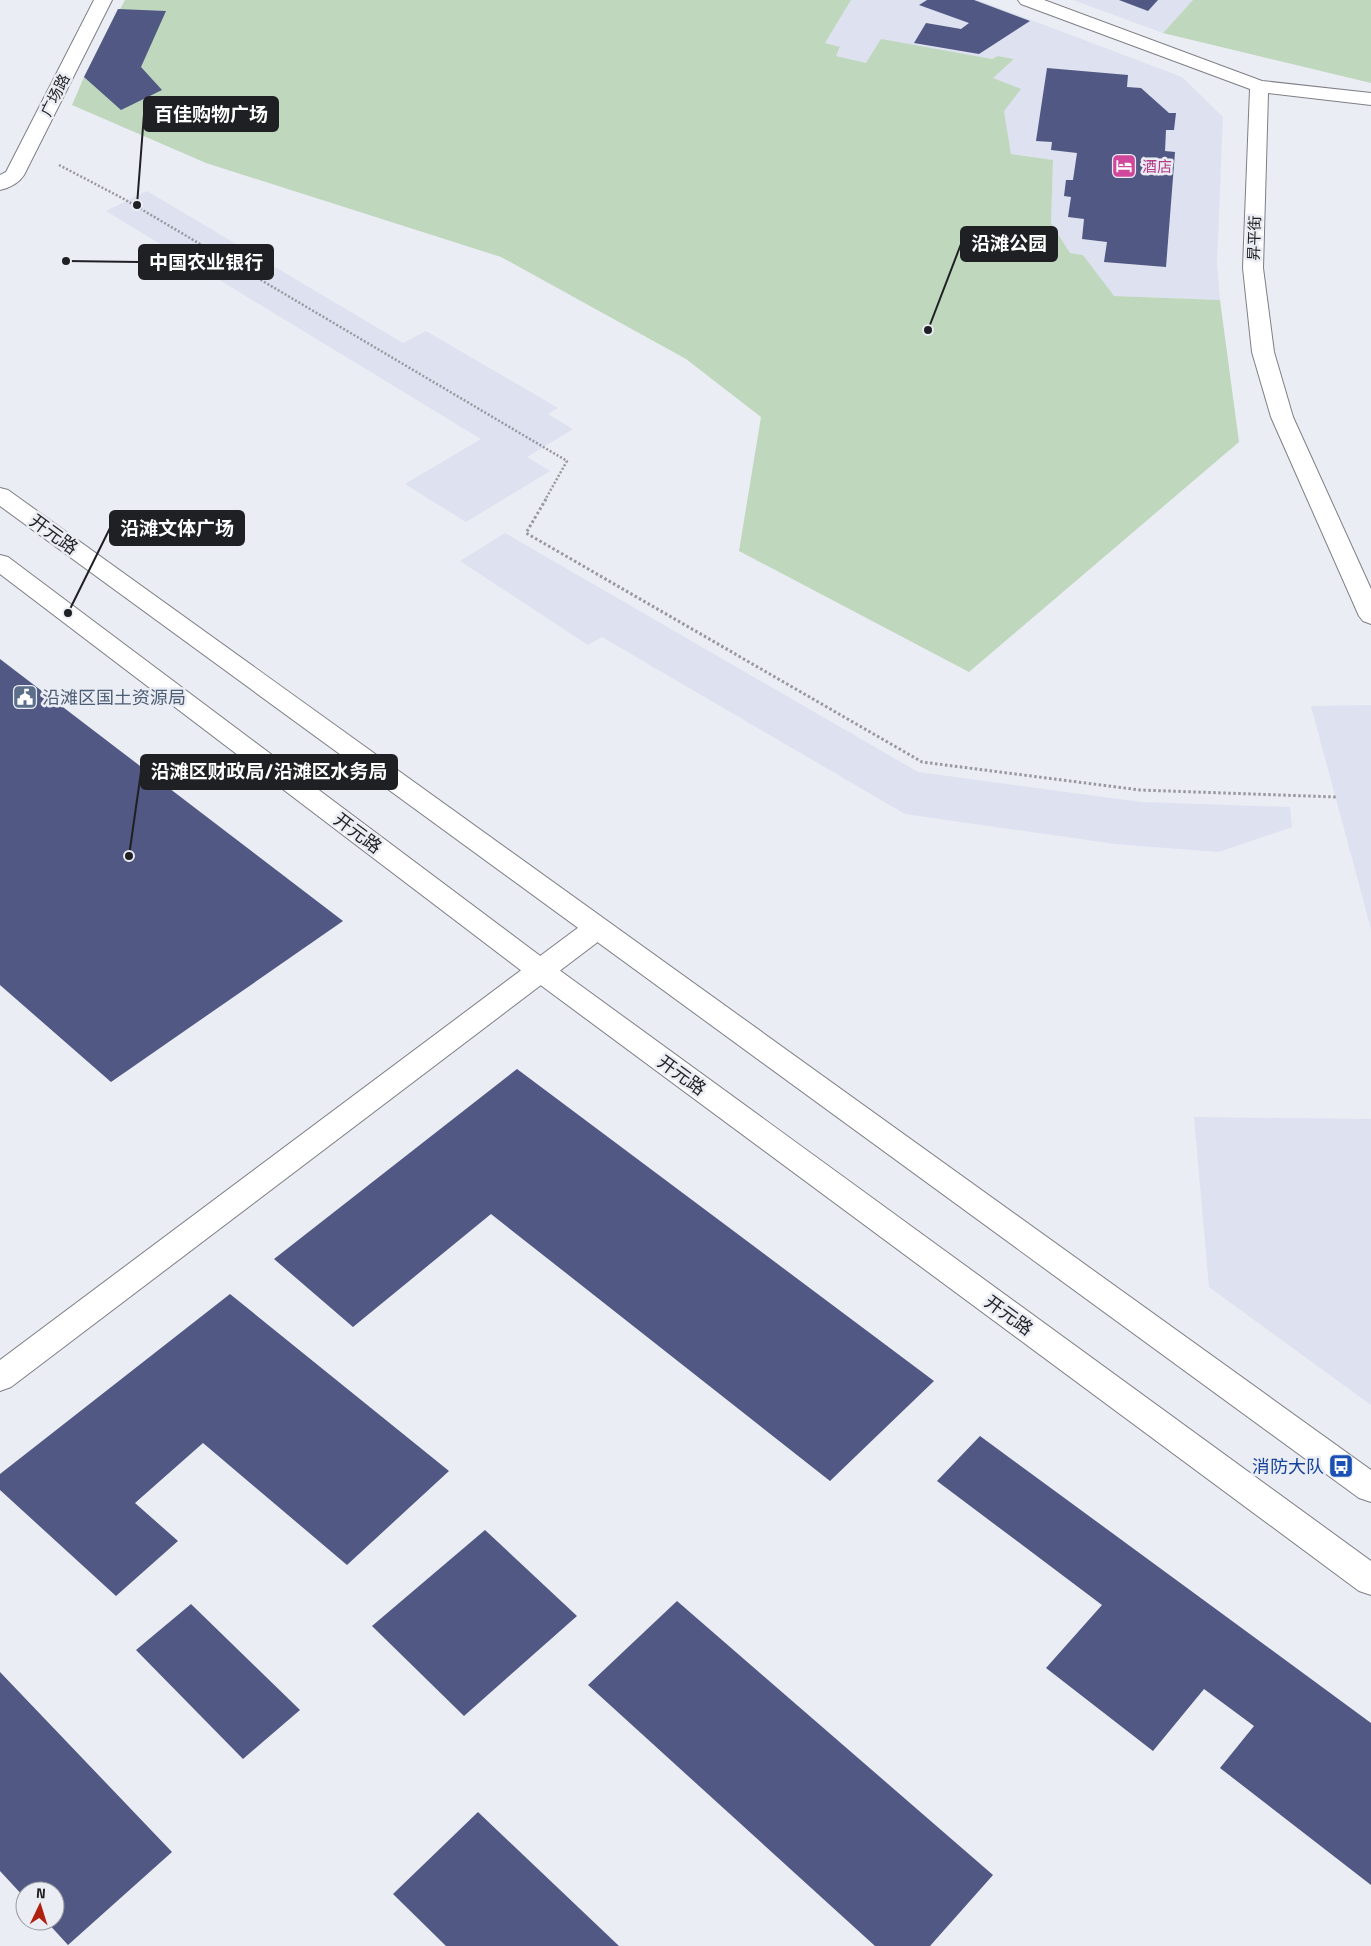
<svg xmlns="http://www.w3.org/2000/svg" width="1371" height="1946" font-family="'Titillium Web','Noto Sans SC',sans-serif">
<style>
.built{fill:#dde1f0}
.green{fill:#bfd7bc}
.building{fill:#505883}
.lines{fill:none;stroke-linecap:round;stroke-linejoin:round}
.street-casing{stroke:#7e7f86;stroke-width:2}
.primary-casing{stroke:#7e7f86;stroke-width:2}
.path-far1{stroke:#98999e;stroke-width:2.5;stroke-dasharray:2 2;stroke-linecap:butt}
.path{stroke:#98999e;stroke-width:3;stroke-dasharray:2.5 2.5;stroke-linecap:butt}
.street{fill:#fff;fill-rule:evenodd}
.primary{fill:#fff;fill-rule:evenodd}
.labels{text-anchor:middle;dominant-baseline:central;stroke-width:5;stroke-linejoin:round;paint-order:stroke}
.far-street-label{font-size:15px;fill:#1f2023;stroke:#ebedf4}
.far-hotel-label{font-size:15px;fill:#b23c85;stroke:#ebedf4;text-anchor:start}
.street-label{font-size:18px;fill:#1f2023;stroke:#ebedf4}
.service-label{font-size:18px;fill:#4e5e75;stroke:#ebedf4;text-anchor:start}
.transit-label{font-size:18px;fill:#164399;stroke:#ebedf4;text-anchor:end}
.leader{fill:none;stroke:#1f2023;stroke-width:2}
.callout-dot{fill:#1f2023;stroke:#ebedf4;stroke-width:2}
.callout{fill:#1f2023;stroke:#1f2023;stroke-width:2}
.callout-label{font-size:19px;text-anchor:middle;font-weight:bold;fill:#fff}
</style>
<rect width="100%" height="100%" fill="#ebedf4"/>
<g class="built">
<path d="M851,0H978L1182,77L1223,117L1217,263L1220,300L1113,296L1083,255L1070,253L1051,223L1053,160L1011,154L1004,111L992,78L1014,59L998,56L992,59L866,63L836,56L840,48L825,43Z"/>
<path d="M1073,0H1193L1163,33Z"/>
<path d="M147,191L403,343L426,331L558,408L548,414L573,429L527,457L550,471L466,522L405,484L481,439L106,211Z"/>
<path d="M505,533L918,772L1141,802L1290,807L1292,827L1219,852L1115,844L905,814L602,637L588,645L460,561Z"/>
<path d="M1371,705V929L1311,706Z"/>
<path d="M1194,1117L1371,1119V1405L1209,1287Z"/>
</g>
<g class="green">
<path d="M125,0H851L825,43L840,47L836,56L866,63L881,39L992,59L998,56L1014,59L993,78L1021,89L1004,111L1011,154L1053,160L1051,223L1070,253L1083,255L1114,296L1220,300L1239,442L969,672L739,551L761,417L686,359L501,257L206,163L72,105L84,77Z"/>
<path d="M1193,0H1371V83L1163,33Z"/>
</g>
<g class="building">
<path d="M927,0H974L1030,21L979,54L914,43L926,23L961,29L969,23L919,5Z"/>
<path d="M1119,0H1158L1148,11Z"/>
<path d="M118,9L166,11L141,67L162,90L121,110L84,77Z"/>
<path d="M1047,68L1128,75L1127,87L1141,88L1169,113H1176L1174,130H1166L1165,151L1175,152L1166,267L1104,262L1107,242L1082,239L1084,219L1068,217L1071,197L1064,196L1066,180H1073L1077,153L1051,150L1052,142L1036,141Z"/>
<path d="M0,659L343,921L111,1082L0,985Z"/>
<path d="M517,1069L934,1381L830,1481L491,1214L353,1327L274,1259Z"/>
<path d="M230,1294L449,1471L347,1565L203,1443L135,1503L178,1541L116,1596L0,1490V1474Z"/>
<path d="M980,1436L1371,1723V1885L1220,1768L1254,1726L1204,1689L1153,1751L1046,1668L1102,1605L937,1481Z"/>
<path d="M485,1530L577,1616L464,1716L372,1626Z"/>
<path d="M677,1601L993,1875L930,1946H875L588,1685Z"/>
<path d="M191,1604L300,1710L243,1759L136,1650Z"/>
<path d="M0,1672L172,1852L68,1945L46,1921H55V1891H25V1898L0,1871Z"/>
<path d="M478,1812L619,1946H446L393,1894Z"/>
</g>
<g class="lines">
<defs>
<g id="street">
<path d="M94,0H112L24,175C19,183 9,188 0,190V175L6,172Z"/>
<path d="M1018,0H1044L1262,81L1371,93V105L1268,93L1263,268L1274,352L1293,417L1371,589V624L1363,621L1359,616L1271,417L1252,352L1243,268L1250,89L1021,4Z"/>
<path d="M597,918L607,921L611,928L607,935L11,1387L0,1391V1360L587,921Z"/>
</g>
<g id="primary">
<path d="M0,488L8,490L1371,1470V1502L1359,1498L0,506Z"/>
<path d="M0,555L8,557L551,964L1371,1561V1595L1359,1591L531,978L0,574Z"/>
</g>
</defs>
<use href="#street" class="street-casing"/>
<use href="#primary" class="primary-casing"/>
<path class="path-far1" d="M59,165L124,199L567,461L545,500"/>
<path class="path" d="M546,499L526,533L922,762L1140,790L1336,797"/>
<use href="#street" class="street"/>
<use href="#primary" class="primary"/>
</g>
<defs>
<symbol id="hotel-square" viewBox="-11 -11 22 22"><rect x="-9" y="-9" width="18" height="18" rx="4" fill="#d1479c" stroke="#ebedf4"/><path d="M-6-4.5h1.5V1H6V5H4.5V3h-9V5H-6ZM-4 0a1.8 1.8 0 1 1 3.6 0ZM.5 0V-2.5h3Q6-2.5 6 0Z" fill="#fff"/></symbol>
<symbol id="civic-square" viewBox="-11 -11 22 22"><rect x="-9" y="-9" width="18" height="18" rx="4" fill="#5c6f8a" stroke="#ebedf4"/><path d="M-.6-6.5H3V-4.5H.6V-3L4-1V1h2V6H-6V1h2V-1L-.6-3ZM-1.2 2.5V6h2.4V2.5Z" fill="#fff"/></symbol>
<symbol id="bus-square" viewBox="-11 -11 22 22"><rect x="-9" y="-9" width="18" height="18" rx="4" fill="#1a4fb4" stroke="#ebedf4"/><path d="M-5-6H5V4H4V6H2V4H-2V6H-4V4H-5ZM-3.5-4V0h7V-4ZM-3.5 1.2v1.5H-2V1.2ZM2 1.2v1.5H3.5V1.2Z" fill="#fff"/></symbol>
</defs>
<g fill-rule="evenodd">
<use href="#hotel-square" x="1110" y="152" width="28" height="28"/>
<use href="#civic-square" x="11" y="683" width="28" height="28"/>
<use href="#bus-square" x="1327" y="1452" width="28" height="28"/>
</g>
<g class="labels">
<g class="far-street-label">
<text transform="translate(55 95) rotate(-63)">广场路</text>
<text transform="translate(1254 238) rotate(-88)">昇平街</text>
</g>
<g class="far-hotel-label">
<text x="1142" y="166">酒店</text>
</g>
<g class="street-label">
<text transform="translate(54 534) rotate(36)">开元路</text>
<text transform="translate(358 833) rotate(37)">开元路</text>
<text transform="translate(682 1075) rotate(36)">开元路</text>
<text transform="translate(1009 1315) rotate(36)">开元路</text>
</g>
<g class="service-label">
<text x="42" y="697">沿滩区国土资源局</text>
</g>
<g class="transit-label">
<text x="1324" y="1466">消防大队</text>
</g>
</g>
<path class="leader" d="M137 205L144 114M928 330L961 244M66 261L139 262M68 613L110 528M129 856L141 772"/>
<g class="callout-dot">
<circle cx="137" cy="205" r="5"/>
<circle cx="928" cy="330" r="5"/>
<circle cx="66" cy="261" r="5"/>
<circle cx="68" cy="613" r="5"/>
<circle cx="129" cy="856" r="5"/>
</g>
<g class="callout">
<rect x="144" y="97" width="134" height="34" rx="5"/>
<rect x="961" y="227" width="96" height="34" rx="5"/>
<rect x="139" y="245" width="134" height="34" rx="5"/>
<rect x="110" y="511" width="134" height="34" rx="5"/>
<rect x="141" y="755" width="256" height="34" rx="5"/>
</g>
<g class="callout-label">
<text x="211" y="121">百佳购物广场</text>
<text x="1009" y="250">沿滩公园</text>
<text x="206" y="269">中国农业银行</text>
<text x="177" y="535">沿滩文体广场</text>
<text x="269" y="778">沿滩区财政局/沿滩区水务局</text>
</g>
<g transform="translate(40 1906) rotate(4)"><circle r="24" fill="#ebedf4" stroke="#999ba0"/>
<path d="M0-4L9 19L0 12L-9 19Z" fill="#af2010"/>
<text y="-8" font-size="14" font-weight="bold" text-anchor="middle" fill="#1f2023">N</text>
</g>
</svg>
